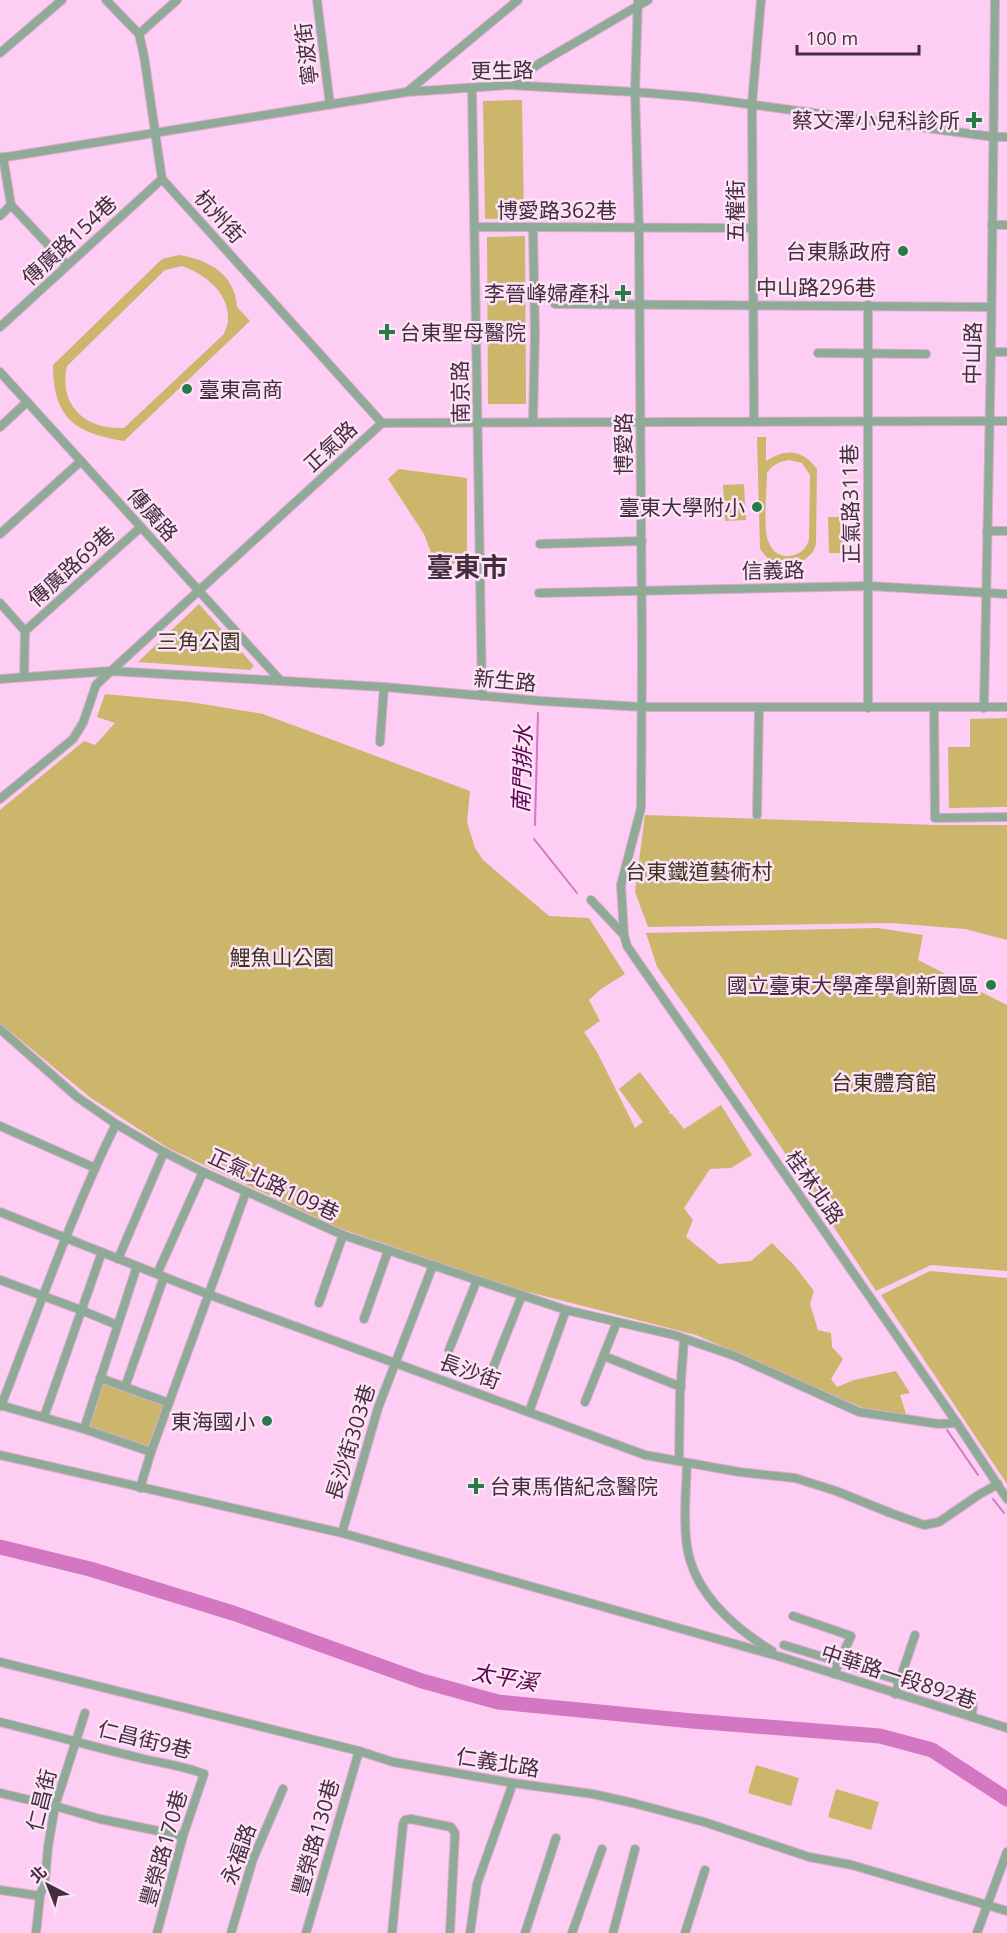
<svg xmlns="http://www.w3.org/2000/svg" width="1007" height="1933" font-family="'Open Sans','Noto Sans TC',sans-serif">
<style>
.green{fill:#cbb66c;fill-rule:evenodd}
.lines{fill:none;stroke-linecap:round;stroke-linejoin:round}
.stream{stroke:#d477c3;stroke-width:2}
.river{stroke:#d477c3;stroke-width:15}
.minor-casing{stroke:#d9adcf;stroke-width:10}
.minor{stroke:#8faa97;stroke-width:8}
.poi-dot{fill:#297a4b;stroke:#fce3f6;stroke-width:2}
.labels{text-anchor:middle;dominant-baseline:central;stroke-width:5;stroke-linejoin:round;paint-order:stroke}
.street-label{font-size:21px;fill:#452d40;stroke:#fce3f6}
.poi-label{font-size:21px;fill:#452d40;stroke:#fce3f6;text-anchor:end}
.park-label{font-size:21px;fill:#3b351f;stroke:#fce3f6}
.water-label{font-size:22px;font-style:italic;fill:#59004f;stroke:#fce3f6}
.district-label{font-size:27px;font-weight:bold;fill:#452d40;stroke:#fce3f6}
</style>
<rect width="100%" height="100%" fill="#fecdf3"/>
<g class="green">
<path d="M522,100L524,218L485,219L483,101Z"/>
<path d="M525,236L526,404H488L487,237Z"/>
<path d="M179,255C209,260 235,274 237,307L250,321L124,441C75,433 53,418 53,365L162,259ZM182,266C205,274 230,293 228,321C228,325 225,330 224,334L124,428C86,430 58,406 67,366L165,270Z"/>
<path d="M757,437H766V461C786,448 802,449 817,469L816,544L813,552L799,565L787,567L775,564L770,561L760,549ZM789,460L802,463L810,475L809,539C807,547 802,553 794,555C782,559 771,552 768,540C763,527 767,489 767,473C773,464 779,462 789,460Z"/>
<path d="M399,469L467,478V559L438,571L424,534L388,479Z"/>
<path d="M744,484L746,520L725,521L723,485Z"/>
<path d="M828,517H847L848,553H829Z"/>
<path d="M199,604L254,666L250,670L138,662Z"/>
<path d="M105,694L190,702L263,714L470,791L467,822L475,848L483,860L549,916L589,918L625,974L601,989L589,1000L600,1021L584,1032L597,1052L635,1128L643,1122L619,1089L640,1072L670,1112L669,1114H672L684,1129L721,1105L752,1155L731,1168L710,1169L684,1208L693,1220L686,1237L719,1264L751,1261L772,1243L794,1265L814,1291L810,1304L818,1330L831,1333L832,1347L843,1359L831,1379L837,1387L854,1380L896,1371L910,1393L900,1395L906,1414L872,1412L696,1335L513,1288L339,1228L168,1148L91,1098L0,1023V810L84,741L95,745L115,723L97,717Z"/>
<path d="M1007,718V807L949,808L948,747H970V719Z"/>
<path d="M645,815L937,825H1007V940L965,929L891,923L648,927L635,892Z"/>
<path d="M878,928L923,935L918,960L1007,1005V1271L931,1265L876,1291L722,1058L657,967L646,933Z"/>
<path d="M930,1271L1007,1278V1484L881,1295Z"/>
<path d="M104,1382L164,1404L148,1447L89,1426Z"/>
<path d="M756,1765L799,1778L791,1806L748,1793Z"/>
<path d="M836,1789L879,1802L871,1830L828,1817Z"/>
</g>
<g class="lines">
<g class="stream">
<path d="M535,825L538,713"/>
<path d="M534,839L577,893"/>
<path d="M947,1430L978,1475"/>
<path d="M993,1499L1004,1513"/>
</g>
<path class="river" d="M0,1547L90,1569L236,1614L422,1681L498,1702L692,1721L880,1736L932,1750L1007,1799"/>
<defs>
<g id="minor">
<path d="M106,0L139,34L144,56L162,179L382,423"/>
<path d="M317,0L330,105"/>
<path d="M638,0L635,92L639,228L642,656L641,808L621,885L624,935L627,946L645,972L957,1423L1007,1499"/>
<path d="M139,34L177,0"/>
<path d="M0,53L62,0"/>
<path d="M509,85L540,63L648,0"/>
<path d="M472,88L482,696"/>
<path d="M407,92L518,0"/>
<path d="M3,157L11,205L67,265"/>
<path d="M0,158L407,92L509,85L635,92L695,97L994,137H1007"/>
<path d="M0,216L11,205"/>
<path d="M992,225H1007"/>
<path d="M475,227L753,228"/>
<path d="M533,228L535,334L533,421"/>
<path d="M555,304L991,307"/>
<path d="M0,327L162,179"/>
<path d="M991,352H1007"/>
<path d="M818,353L926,354"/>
<path d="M0,372L280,680"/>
<path d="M754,422L752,103L761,0"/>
<path d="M0,427L27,402"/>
<path d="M987,531H1007"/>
<path d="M0,534L81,461"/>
<path d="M540,544L642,541"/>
<path d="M539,593L869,586L1007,594"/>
<path d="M0,603L25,631L24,677"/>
<path d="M25,631L141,527"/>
<path d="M0,679L111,671L384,687L541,701L642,707H1007"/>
<path d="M868,708V305"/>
<path d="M934,708L935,818L1007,817"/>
<path d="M984,708L991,352L995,0"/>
<path d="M380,742L384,687"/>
<path d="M0,799L73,739L83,723L96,685L111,671L382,423L1007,421"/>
<path d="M757,815L759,708"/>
<path d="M591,900L624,935"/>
<path d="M0,1029L77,1097L116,1124L164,1152L203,1172L343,1235L566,1310L674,1335L735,1356L859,1412L939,1424L957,1423"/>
<path d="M0,1126L95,1168"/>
<path d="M0,1212L210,1295L645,1455L739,1472L795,1478L836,1491L893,1514L924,1525L939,1522L980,1494L998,1484"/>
<path d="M118,1259L164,1152"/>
<path d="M157,1274L203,1172"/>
<path d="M0,1280L81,1310L117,1325"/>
<path d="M319,1303L343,1235"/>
<path d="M364,1319L388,1251"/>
<path d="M449,1350L477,1280"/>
<path d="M604,1356L681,1387"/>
<path d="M493,1368L522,1295"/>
<path d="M100,1378L169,1403"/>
<path d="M125,1387L164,1277"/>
<path d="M585,1402L617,1322"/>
<path d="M0,1405L84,1429L151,1452"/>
<path d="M1,1406C38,1311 71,1215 116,1124"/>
<path d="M529,1412L566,1310"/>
<path d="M44,1417L102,1252"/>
<path d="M84,1429L137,1266"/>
<path d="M0,1455L342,1533L781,1657L1007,1728"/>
<path d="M679,1461L680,1393L684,1340"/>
<path d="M687,1463C686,1492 682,1533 690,1560C702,1601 738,1630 772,1651"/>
<path d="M140,1488L151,1452L246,1192"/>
<path d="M342,1533L378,1408L433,1265"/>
<path d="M793,1616L851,1636L834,1674"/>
<path d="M784,1645L973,1703L972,1717"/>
<path d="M0,1662L359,1751L393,1762L513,1783L593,1794L633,1803L704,1822L809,1857L852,1865L1007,1911"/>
<path d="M895,1694L915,1635"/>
<path d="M0,1722C45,1733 90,1746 136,1757C158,1763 182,1765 204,1774L183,1836L157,1933"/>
<path d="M0,1793L55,1806L100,1819L183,1836"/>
<path d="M0,1890L40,1896"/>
<path d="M36,1933L40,1896L45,1881L48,1847L55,1806L85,1713"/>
<path d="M231,1933L253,1859L283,1789"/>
<path d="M306,1933L359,1751"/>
<path d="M392,1933L403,1824L405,1820L411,1819L451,1827L455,1833L450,1933"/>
<path d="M470,1933L477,1884L513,1783"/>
<path d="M525,1933L556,1838"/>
<path d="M572,1933L602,1849"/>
<path d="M613,1933L635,1849"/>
<path d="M685,1933L705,1870"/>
<path d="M977,1933L1007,1852"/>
</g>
</defs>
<use href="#minor" class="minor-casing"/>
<use href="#minor" class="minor"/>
</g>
<g class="poi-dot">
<path d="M971 111h6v6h6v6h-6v6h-6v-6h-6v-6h6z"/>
<circle cx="903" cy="251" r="6"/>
<path d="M620 284h6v6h6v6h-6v6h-6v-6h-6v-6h6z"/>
<path d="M384 323h6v6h6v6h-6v6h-6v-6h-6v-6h6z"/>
<circle cx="187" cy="389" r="6"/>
<circle cx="757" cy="507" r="6"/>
<circle cx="991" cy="985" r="6"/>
<circle cx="267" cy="1421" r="6"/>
<path d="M473 1477h6v6h6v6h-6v6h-6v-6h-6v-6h6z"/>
</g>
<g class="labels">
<g class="street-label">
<text transform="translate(306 54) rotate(-97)">寧波街</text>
<text transform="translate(502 70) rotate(-1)">更生路</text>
<text x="557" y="210">博愛路362巷</text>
<text transform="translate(735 211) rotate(-90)">五權街</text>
<text transform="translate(220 216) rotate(48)">杭州街</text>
<text transform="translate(69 240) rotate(-43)">傳廣路154巷</text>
<text x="816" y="287">中山路296巷</text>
<text transform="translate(972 353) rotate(-89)">中山路</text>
<text transform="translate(460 392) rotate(-91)">南京路</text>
<text transform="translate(623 444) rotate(-90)">博愛路</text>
<text transform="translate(330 446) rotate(-43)">正氣路</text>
<text transform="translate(850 504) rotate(-91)">正氣路311巷</text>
<text transform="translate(153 514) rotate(48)">傳廣路</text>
<text transform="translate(71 566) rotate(-42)">傳廣路69巷</text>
<text transform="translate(773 570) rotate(-1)">信義路</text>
<text transform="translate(505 680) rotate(5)">新生路</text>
<text transform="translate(274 1184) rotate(25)">正氣北路109巷</text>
<text transform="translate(815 1187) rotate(55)">桂林北路</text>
<text transform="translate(470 1371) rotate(20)">長沙街</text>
<text transform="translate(350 1442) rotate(-73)">長沙街303巷</text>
<text transform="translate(899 1676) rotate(18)">中華路一段892巷</text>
<text transform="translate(145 1739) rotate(14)">仁昌街9巷</text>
<text transform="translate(498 1762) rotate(9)">仁義北路</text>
<text transform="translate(41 1800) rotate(-76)">仁昌街</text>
<text transform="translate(315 1837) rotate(-74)">豐榮路130巷</text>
<text transform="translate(163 1848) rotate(-74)">豐榮路170巷</text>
<text transform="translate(238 1854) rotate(-70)">永福路</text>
</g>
<g class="poi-label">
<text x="960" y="120">蔡文澤小兒科診所</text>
<text x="891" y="251">台東縣政府</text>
<text x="610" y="293">李晉峰婦產科</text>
<text x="400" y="332" text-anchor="start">台東聖母醫院</text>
<text x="199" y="389" text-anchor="start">臺東高商</text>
<text x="745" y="507">臺東大學附小</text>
<text x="979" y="985">國立臺東大學產學創新園區</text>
<text x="255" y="1421">東海國小</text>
<text x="490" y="1486" text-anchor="start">台東馬偕紀念醫院</text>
</g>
<g class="park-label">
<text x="199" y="641">三角公園</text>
<text x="699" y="871">台東鐵道藝術村</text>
<text x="282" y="957">鯉魚山公園</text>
<text x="884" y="1082">台東體育館</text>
</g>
<g class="water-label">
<text transform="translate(521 769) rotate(-88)">南門排水</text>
<text transform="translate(505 1676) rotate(10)">太平溪</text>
</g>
<g class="district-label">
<text x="467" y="566">臺東市</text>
</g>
</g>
<g transform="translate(48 1885) rotate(318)" stroke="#fce3f6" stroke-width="4.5" paint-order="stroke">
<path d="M0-4.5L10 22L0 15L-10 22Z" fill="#452d40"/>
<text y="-9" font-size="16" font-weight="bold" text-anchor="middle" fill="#452d40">北</text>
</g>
<path d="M797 45v9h122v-9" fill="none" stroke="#452d40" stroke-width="3"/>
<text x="806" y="45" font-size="18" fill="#452d40" stroke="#fce3f6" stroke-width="4.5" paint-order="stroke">100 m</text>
</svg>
